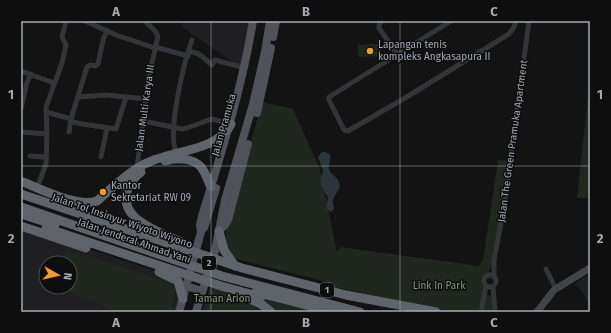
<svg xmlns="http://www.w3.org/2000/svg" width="611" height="333" font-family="'Fira Sans',sans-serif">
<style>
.built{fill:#1f1f21;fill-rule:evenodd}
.green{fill:#1f271f}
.water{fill:#2b353a}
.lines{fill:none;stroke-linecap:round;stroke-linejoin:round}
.street{stroke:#333539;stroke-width:5}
.secondary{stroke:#414449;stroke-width:7}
.primary{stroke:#4f5258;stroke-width:8}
.highway{stroke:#5f636a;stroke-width:9}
.grid{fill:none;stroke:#a4abb5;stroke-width:1;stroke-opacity:0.55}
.poi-dot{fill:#f49c2b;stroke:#0e0e0f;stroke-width:1.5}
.labels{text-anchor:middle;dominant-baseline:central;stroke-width:3;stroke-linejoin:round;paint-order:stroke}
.shield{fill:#0e0e0f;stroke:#777c83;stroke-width:1}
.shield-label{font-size:9px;font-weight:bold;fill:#a4abb5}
.poi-label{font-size:10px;fill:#a4abb5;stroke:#0e0e0f;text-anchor:start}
.street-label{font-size:10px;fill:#a4abb5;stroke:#0e0e0f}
.park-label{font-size:10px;fill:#7ca07a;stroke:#0e0e0f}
.neatline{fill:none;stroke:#a4abb5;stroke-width:1.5}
.grid-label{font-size:13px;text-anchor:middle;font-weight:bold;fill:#a4abb5}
</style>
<rect width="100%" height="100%" fill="#131314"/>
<g class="built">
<path d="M183,21H253L244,70L182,27Z"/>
<path d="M21,226L173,277L178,281L180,312H21ZM46,263H70V287H46Z"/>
<path d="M590,273V303H588L584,294L575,284Z"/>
</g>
<g class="green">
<path d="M381,43V56L359,57L358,45Z"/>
<path d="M590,78V198H577L589,87Z"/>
<path d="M262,102L293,109L320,169L337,252L340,247L479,266L483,260L498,160L510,161L494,260L485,280L480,312H436L410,303L330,286L331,283L232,258C227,250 226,241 226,231Z"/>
<path d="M64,249L177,285L171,312H117L69,292L70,263H65Z"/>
<path d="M212,282L317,312H202Z"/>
<path d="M486,295L492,296L493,312H482Z"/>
</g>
<path class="water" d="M322,152H325L330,154C332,160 328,164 329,169C330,175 337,176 339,182C342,189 335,193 333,200C332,203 334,206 334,209L331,212L326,209L328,197L323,189L321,184L320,181L323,171L318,157Z"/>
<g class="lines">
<g class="street">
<path d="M85,21L116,35L155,48"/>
<path d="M382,21L379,25V28L397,54"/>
<path d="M451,21L329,97V100L344,130L348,131L405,98L509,34L514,27L516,21"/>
<path d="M155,47L188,56"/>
<path d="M189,51L199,54L212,65L215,60L245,68"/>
<path d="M21,71L54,83"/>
<path d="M78,97L106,95L146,99"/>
<path d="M21,109L27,82L31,74"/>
<path d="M46,112L71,119L87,67L90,65L96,66L98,64L103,40L107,30"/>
<path d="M71,119L73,122L82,124L116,129L126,97"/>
<path d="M143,121L182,129L187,128L212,119L231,124"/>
<path d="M21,132L47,134"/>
<path d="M69,132L71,120"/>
<path d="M176,152C167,132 184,62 192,40"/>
<path d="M30,156L46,157"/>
<path d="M101,157L107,128"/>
<path d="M137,168L148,81L158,36L155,31L145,21"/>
<path d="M37,188L46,164L47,134L46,107L62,63L66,45L62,37L66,21"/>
<path d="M546,269L556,289"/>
<circle cx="490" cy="281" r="6"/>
<path d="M494,277V260L504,207L529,21"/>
<path d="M493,287L495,312"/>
<path d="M481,312L486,286"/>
</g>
<path class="secondary" d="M537,312L554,290L590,268"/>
<g class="primary">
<path d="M273,37L276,21"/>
<path d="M257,113L271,48"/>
<path d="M204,228L216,188"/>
<path d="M219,231L225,225L228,220L248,144"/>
<path d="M186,286L202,291"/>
<path d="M179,312L201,232L200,225L202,216C222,151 242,88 253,21"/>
<path d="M196,312L215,251L225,200L253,104L265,52L270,21"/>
</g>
<g class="highway">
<path d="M165,161C176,157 193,158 201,167C206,173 208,181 211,187"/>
<path d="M141,172C134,177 129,183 127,192C119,221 163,233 183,243"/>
<path d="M21,181C39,189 79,208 97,201C111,189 125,175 141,166C166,150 217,153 231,124"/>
<path d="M21,194L242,268L346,295L436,312"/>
<path d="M21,207L222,276L360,312"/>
<path d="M21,214L55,225"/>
<path d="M21,226L86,248"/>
<path d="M46,228L221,286L261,297"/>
<path d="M219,231L224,250L235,266"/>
<path d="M159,272L178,281L183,299"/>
<path d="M256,292L333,312"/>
<path d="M245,297L261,304L271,312"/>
</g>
</g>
<path class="grid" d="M211,21V312M400,21V312M21,166H590"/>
<g class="poi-dot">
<circle cx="370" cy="51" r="4"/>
<circle cx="103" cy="192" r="4"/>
</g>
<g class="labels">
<g class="shield">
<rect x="202" y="256" width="14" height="14" rx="3"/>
<rect x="320" y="283" width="14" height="14" rx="3"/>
</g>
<g class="shield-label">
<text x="209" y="263">2</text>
<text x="327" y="290">1</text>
</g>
<g class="poi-label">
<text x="378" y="45">Lapangan tenis<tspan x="378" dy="12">kompleks Angkasapura II</tspan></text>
<text x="111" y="186">Kantor<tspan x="111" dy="12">Sekretariat RW 09</tspan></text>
</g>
<g class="street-label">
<text transform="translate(145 108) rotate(-82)">Jalan Multi Karya III</text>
<text transform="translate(224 125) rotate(-74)">Jalan Pramuka</text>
<text transform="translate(513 141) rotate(-82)">Jalan The Green Pramuka Apartment</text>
<text transform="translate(122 221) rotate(19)">Jalan Tol Insinyur Wiyoto Wiyono</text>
<text transform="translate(134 241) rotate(19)">Jalan Jenderal Ahmad Yani</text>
</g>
<g class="park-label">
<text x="439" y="286">Link In Park</text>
<text x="222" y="299">Taman Arion</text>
</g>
</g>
<rect width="611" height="333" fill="none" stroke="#0e0e0f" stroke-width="44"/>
<g transform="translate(58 275) rotate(98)"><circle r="19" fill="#0e0e0f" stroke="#4a4d51"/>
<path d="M0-3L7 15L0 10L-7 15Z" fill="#f49c2b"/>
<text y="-6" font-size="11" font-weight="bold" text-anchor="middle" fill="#a4abb5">N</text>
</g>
<rect x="22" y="22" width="567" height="289" class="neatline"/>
<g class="grid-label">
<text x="116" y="16">A</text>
<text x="306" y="16">B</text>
<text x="494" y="16">C</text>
<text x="11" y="99">1</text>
<text x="600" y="99">1</text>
<text x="11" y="243">2</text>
<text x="600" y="243">2</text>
<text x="116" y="327">A</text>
<text x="306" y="327">B</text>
<text x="494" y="327">C</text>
</g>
</svg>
